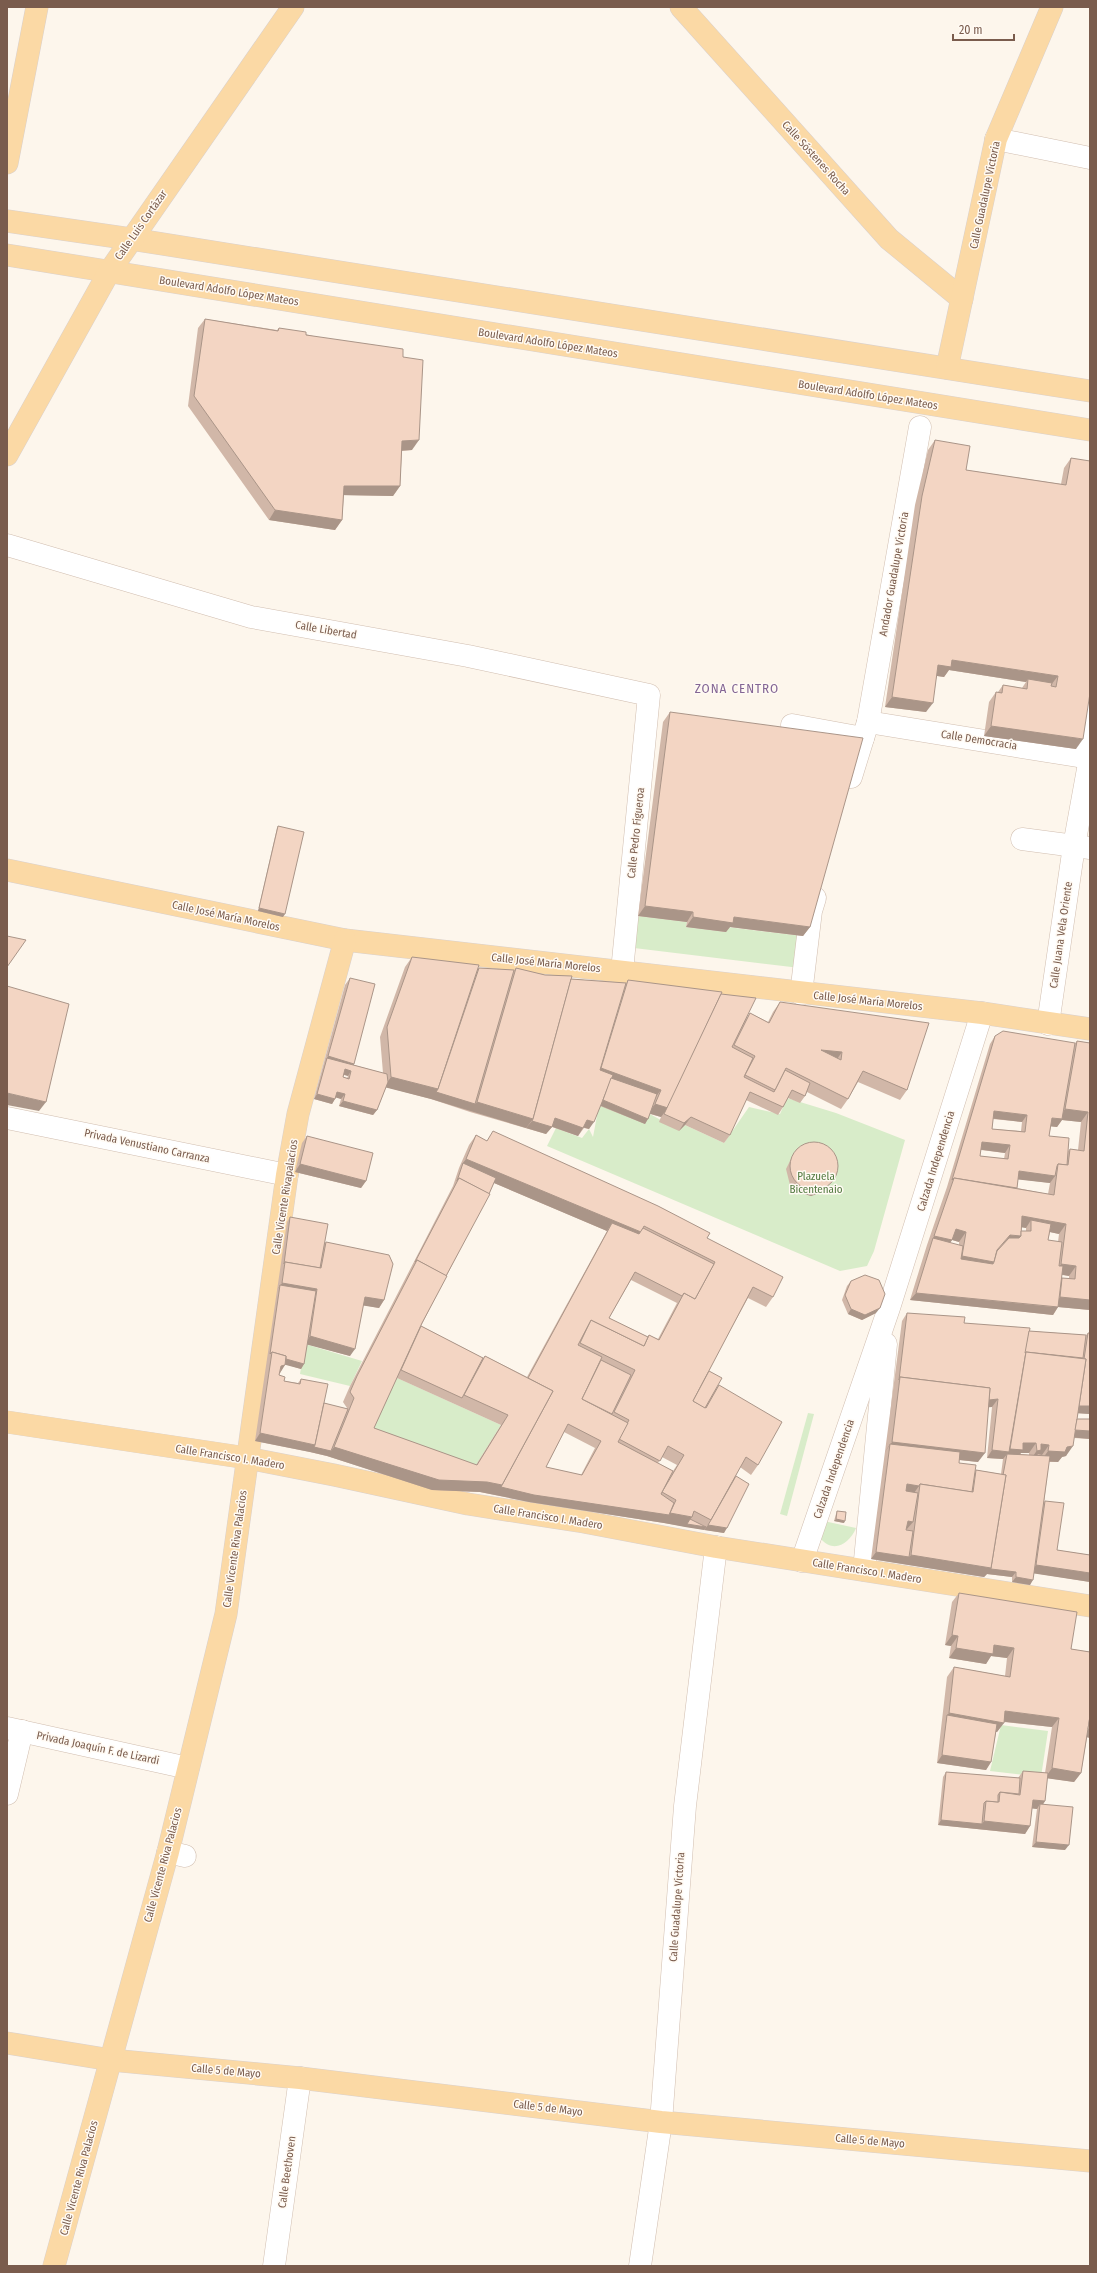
<svg xmlns="http://www.w3.org/2000/svg" width="1097" height="2273" font-family="'Fira Sans Condensed',sans-serif">
<style>
.green{fill:#d8ecc9}
.lines{fill:none;stroke-linecap:round;stroke-linejoin:round}
.minor-casing{stroke:#d1beb0;stroke-width:23}
.major-casing{stroke:#dad1cd;stroke-width:23}
.minor{stroke:#fff;stroke-width:22}
.major{stroke:#fbd9a5;stroke-width:22}
.wall{fill:#d1b7a8;fill-rule:evenodd}
.shaded-wall{fill:#aa9588}
.building{fill:#f3d5c3;stroke:#aa9588;fill-rule:evenodd}
.labels{text-anchor:middle;dominant-baseline:central;stroke-width:3;stroke-linejoin:round;paint-order:stroke}
.street-label{font-size:11px;fill:#7a5c4d;stroke:#fffaf3}
.park-label{font-size:11px;fill:#537a41;stroke:#fffaf3}
.quarter-label{font-size:13px;letter-spacing:1px;fill:#846695;stroke:#fffaf3}
</style>
<rect width="100%" height="100%" fill="#fdf6ec"/>
<g class="green">
<path d="M638,916L687,922L686,927L726,932L727,927L803,936L800,968L634,948Z"/>
<path d="M787,1098L836,1113L905,1140L874,1251L867,1266L840,1271L547,1146L556,1128L582,1138L589,1129L593,1137L599,1105L648,1113L679,1130L685,1125L724,1143L749,1107L780,1114Z"/>
<path d="M305,1344L362,1361L350,1386L300,1374Z"/>
<path d="M395,1377L501,1425L470,1475L368,1437Z"/>
<path d="M808,1413L814,1414L787,1516L780,1514Z"/>
<path d="M819,1520L856,1528C850,1543 834,1554 821,1539Z"/>
<path d="M1001,1725L1048,1731L1041,1777L990,1771Z"/>
</g>
<g class="lines">
<defs>
<g id="minor">
<path d="M996,139L1090,158"/>
<path d="M7,545L251,617L468,656L649,695L622,971"/>
<path d="M868,722L1090,758"/>
<path d="M792,725L863,738"/>
<path d="M1082,757L1090,695"/>
<path d="M851,777L868,722L920,427"/>
<path d="M1022,839L1090,848"/>
<path d="M801,994L811,911L815,898"/>
<path d="M1048,1024L1074,846L1090,758"/>
<path d="M7,1118L287,1175"/>
<path d="M802,1561L889,1308L982,1013"/>
<path d="M864,1570L886,1344"/>
<path d="M7,1728L188,1768"/>
<path d="M7,1794L22,1731"/>
<path d="M168,1852L185,1856"/>
<path d="M274,2266L300,2078"/>
<path d="M640,2266L661,2122L685,1806L716,1547"/>
</g>
<g id="major">
<path d="M681,7L889,239L962,299"/>
<path d="M7,163L37,7"/>
<path d="M7,221L131,239L1090,391"/>
<path d="M7,255L1090,430"/>
<path d="M947,368L996,139L1052,7"/>
<path d="M7,455L109,272L293,7"/>
<path d="M7,870L345,940L982,1013L1090,1029"/>
<path d="M7,1422L247,1458L334,1475L468,1504L584,1522L716,1547L1090,1606"/>
<path d="M7,2043L111,2060L300,2078L661,2122L1090,2161"/>
<path d="M54,2266L168,1852L226,1614L287,1175L298,1114L345,940"/>
</g>
</defs>
<use href="#minor" class="minor-casing"/>
<use href="#major" class="major-casing"/>
<use href="#minor" class="minor"/>
<use href="#major" class="major"/>
</g>
<g class="wall">
<path d="M205,319L277,330L279,328L403,357L412,450L402,451L400,486L393,496L344,495L342,520L335,530L269,520L188,406L198,328Z"/>
<path d="M935,440L966,470L1061,484L1064,468L1071,458L1076,749L984,736L989,702L996,692H998L1003,685L1022,688L1026,682L949,670L944,677L937,676L926,712L885,707L915,505L928,450Z"/>
<path d="M670,712L810,927L803,936L730,927L726,932L686,927L687,922L638,916L663,722Z"/>
<path d="M278,826L283,917L258,911L277,828Z"/>
<path d="M412,957L479,968L514,970L516,968L545,975L571,979L626,983L628,980L721,994L745,1020L750,1013L768,1022L773,1012L780,1002L907,1090L900,1100L858,1082L848,1099L841,1109L807,1092L805,1096L800,1103L788,1098L783,1107L778,1115L746,1100L730,1135L724,1143L685,1125L679,1131L659,1122L661,1117L650,1114L645,1124L600,1106L589,1129L584,1128L578,1136L552,1127L546,1134L470,1112L431,1099L386,1087L377,1110L373,1115L339,1106L341,1099L336,1097L332,1104L314,1099L345,985L350,978L354,1065L383,1073L380,1037L405,967ZM344,1075L348,1076L347,1078L343,1077Z"/>
<path d="M995,1036L1075,1043L1077,1041L1090,1043V1310L1058,1307L1053,1315L910,1300L927,1245L947,1187L990,1044ZM993,1119L1022,1122L1021,1131L992,1129ZM1062,1120L1081,1122L1078,1150L1070,1149L1068,1151L1049,1136L1051,1126L1057,1127ZM981,1150L1005,1153L1004,1159L980,1156ZM1018,1179L1050,1183L1048,1194L1017,1188ZM1021,1227L1026,1228V1231H1021ZM1050,1232L1059,1234L1058,1242L1048,1240ZM952,1240L959,1242V1245L950,1243ZM1062,1275L1069,1276V1279L1062,1278L1061,1279Z"/>
<path d="M476,1135L487,1141L707,1238L773,1297L766,1307L748,1298L707,1373L714,1391L719,1385L758,1465L751,1475L740,1467L735,1477L724,1533L664,1523L529,1502L480,1492L432,1490L327,1456L310,1452L255,1441L287,1222L290,1217L324,1244L326,1242L384,1300L379,1308L363,1305L350,1356L307,1344L304,1364L301,1369L285,1364L280,1373L279,1375L284,1381L298,1383L301,1379L324,1403L346,1409L347,1408L343,1402L350,1386L453,1186L459,1168L469,1145ZM494,1183L607,1231L527,1377L485,1356L483,1358L421,1326ZM631,1280L677,1303L658,1339L649,1335L648,1337L609,1318ZM397,1378L501,1425L476,1465L374,1428ZM564,1432L595,1448L581,1475L546,1467ZM662,1457L677,1465L673,1471L658,1463Z"/>
<path d="M307,1136L366,1181L361,1188L295,1172L302,1143Z"/>
<path d="M797,1149L825,1191L811,1196L795,1191L790,1185L786,1169L793,1155Z"/>
<path d="M851,1281L876,1313L862,1320L848,1314L842,1300L847,1286Z"/>
<path d="M907,1313L964,1323L1029,1331L1086,1335L1088,1333L1090,1414L1078,1413L1077,1419H1090V1439L1074,1438L1066,1456L1062,1457L1058,1462H1049L1044,1503L1045,1501L1057,1550L1090,1555V1582L1034,1573L1030,1585L1012,1582V1577L987,1574L984,1577L871,1559L902,1321ZM989,1407H992L987,1458L1003,1459L1001,1474L976,1470L975,1473L959,1463V1460L978,1462ZM1021,1453H1029V1455L1020,1454Z"/>
<path d="M837,1511L844,1523L834,1521L836,1514Z"/>
<path d="M959,1593L1071,1649L1090,1652V1738L1087,1737L1081,1773L1074,1782L1047,1778L1045,1801L1043,1805L1065,1850L1032,1847L1037,1809L1032,1808L1030,1826L1025,1834L938,1825L943,1777L946,1772L1018,1778L1023,1771L1045,1773L1052,1727L1004,1722L997,1732H996L991,1762L986,1770L937,1763L947,1677L954,1667L1005,1676L1007,1658L991,1656L986,1664L949,1658L951,1646L945,1645L952,1602Z"/>
</g>
<g class="shaded-wall">
<path d="M419,440L412,450L395,451L402,441Z"/>
<path d="M344,486H400L393,496L337,495Z"/>
<path d="M275,510L342,520L335,530L269,520Z"/>
<path d="M952,660L1058,676L1051,685L1028,679L1026,682L949,670L944,677L931,675L938,665Z"/>
<path d="M892,697L933,703L926,712L885,707Z"/>
<path d="M991,726L1083,739L1076,749L984,736Z"/>
<path d="M645,906L693,912L687,922L638,916Z"/>
<path d="M259,908L285,914L283,917L258,911Z"/>
<path d="M693,917H734L810,927L803,936L730,927L726,932L686,927Z"/>
<path d="M821,1050L842,1052L835,1062Z"/>
<path d="M328,1056L354,1064L350,1071H351L348,1076L342,1074L327,1058Z"/>
<path d="M601,1068L661,1090L654,1099L594,1078Z"/>
<path d="M391,1077L438,1089L475,1104L477,1102L533,1119L526,1128L431,1099L384,1087Z"/>
<path d="M337,1092L345,1094L341,1099L334,1097Z"/>
<path d="M7,1093L46,1102L39,1111L7,1105Z"/>
<path d="M317,1094L335,1099L332,1104L314,1099Z"/>
<path d="M603,1100L648,1119L645,1124L599,1105Z"/>
<path d="M343,1101L377,1110L373,1115L339,1106Z"/>
<path d="M655,1104L668,1108L661,1117L648,1113Z"/>
<path d="M1065,1109L1088,1112L1081,1122L1062,1120L1057,1127L1046,1126L1052,1118L1058,1119Z"/>
<path d="M994,1111L1027,1115L1022,1122L988,1118Z"/>
<path d="M691,1117L685,1125L679,1131L684,1123Z"/>
<path d="M555,1118L583,1128L578,1136L550,1126Z"/>
<path d="M587,1120L594,1122L589,1129L582,1127Z"/>
<path d="M532,1121L552,1127L546,1134L526,1128Z"/>
<path d="M982,1142L1010,1145L1005,1153L976,1149Z"/>
<path d="M466,1159L641,1232L634,1242L612,1223L607,1231L461,1169L463,1163L459,1168Z"/>
<path d="M300,1164L366,1181L361,1188L295,1172Z"/>
<path d="M1019,1171L1055,1176L1050,1183L1014,1179Z"/>
<path d="M799,1186H829L825,1191L811,1196L795,1191Z"/>
<path d="M1022,1216L1066,1224L1059,1234L1031,1228V1220L1026,1228L1015,1226Z"/>
<path d="M956,1229L966,1232L959,1242L949,1239Z"/>
<path d="M1010,1235L1021,1236L1014,1246L995,1255Z"/>
<path d="M934,1236L952,1240L945,1250L933,1238Z"/>
<path d="M962,1256L994,1262L987,1272L955,1266Z"/>
<path d="M1061,1264L1076,1266L1069,1276L1054,1273Z"/>
<path d="M282,1283L317,1289L312,1297L280,1285L277,1290Z"/>
<path d="M916,1293L1053,1307L1060,1297L1090,1300V1310L1058,1307L1053,1315L910,1300Z"/>
<path d="M365,1297L384,1300L379,1308L360,1305Z"/>
<path d="M880,1308L876,1313L862,1320L848,1314L851,1309Z"/>
<path d="M310,1336L355,1349L350,1356L305,1344Z"/>
<path d="M272,1355L304,1364L301,1369L271,1361Z"/>
<path d="M285,1365L280,1373L281,1366Z"/>
<path d="M998,1399L992,1407L982,1408L988,1400Z"/>
<path d="M1079,1406H1090V1414L1073,1413Z"/>
<path d="M1074,1430L1090,1431V1439L1068,1437Z"/>
<path d="M260,1433L315,1445L331,1451L334,1447L487,1482L669,1515L670,1513L692,1517L687,1524L706,1527L704,1530L685,1527L664,1523L529,1502L480,1492L432,1490L327,1456L310,1452L255,1441Z"/>
<path d="M892,1442L985,1453L978,1462L889,1452L890,1444L885,1452Z"/>
<path d="M1023,1443H1036L1029,1453H1021L1016,1460L1007,1454L1010,1449Z"/>
<path d="M1041,1444L1049,1445L1042,1455L1038,1454L1034,1460L1030,1461Z"/>
<path d="M1073,1446L1066,1456L1062,1457L1058,1462L1041,1461L1048,1451L1067,1447Z"/>
<path d="M992,1450L1009,1452L1003,1459L987,1458Z"/>
<path d="M907,1484L919,1486L914,1493L902,1491Z"/>
<path d="M836,1519L845,1521L844,1523L834,1521Z"/>
<path d="M908,1521L913,1522L907,1529L902,1528Z"/>
<path d="M708,1525L727,1528L724,1533L704,1530Z"/>
<path d="M876,1552L909,1557L911,1555L991,1568L1016,1572L1012,1577L987,1574L984,1577L871,1559Z"/>
<path d="M1036,1565L1090,1573V1582L1031,1573Z"/>
<path d="M1016,1577L1033,1580L1030,1585L1012,1582Z"/>
<path d="M952,1635L958,1636L951,1646L945,1645Z"/>
<path d="M994,1645L1014,1648L1007,1658L991,1656L986,1664L949,1658L956,1648Z"/>
<path d="M1005,1711L1059,1718L1052,1727L998,1721Z"/>
<path d="M949,1713L1004,1723L997,1732L946,1723L947,1715Z"/>
<path d="M1087,1729H1090V1738L1082,1736Z"/>
<path d="M942,1755L991,1762L986,1770L937,1763Z"/>
<path d="M1052,1768L1081,1773L1074,1782L1045,1778Z"/>
<path d="M1033,1800L1045,1801L1040,1808V1804L1037,1809L1028,1808Z"/>
<path d="M941,1820L982,1824L984,1821L1030,1826L1025,1834L938,1825Z"/>
<path d="M1036,1842L1069,1845L1065,1850L1032,1847Z"/>
</g>
<g class="building">
<path d="M205,319L278,331L279,328L306,332V335L403,349V357L423,360L419,440L402,441L400,486H344L342,520L275,510L194,396Z"/>
<path d="M935,440L970,446L966,470L1066,485L1071,458L1090,461V693L1083,739L991,726L996,692L1002,693L1003,685L1027,689L1028,679L1052,683L1051,686L1056,687L1058,676L952,660L951,667L938,665L933,703L892,697L922,496Z"/>
<path d="M670,712L863,738L810,927L734,917L733,923L693,917V912L645,906Z"/>
<path d="M278,826L304,832L285,914L259,908Z"/>
<path d="M7,936L26,940L7,967Z"/>
<path d="M412,957L479,965L438,1089L391,1077L387,1027Z"/>
<path d="M479,968L514,970L475,1104L436,1092L438,1089Z"/>
<path d="M516,968L545,975L572,976L533,1119L477,1102Z"/>
<path d="M350,978L375,984L354,1064L328,1056Z"/>
<path d="M571,979L626,983L600,1070L613,1075L594,1122L587,1120L583,1128L555,1118L552,1127L532,1121L533,1119Z"/>
<path d="M628,980L722,992L668,1108L655,1104L661,1090L601,1068Z"/>
<path d="M7,986L69,1004L46,1102L7,1093Z"/>
<path d="M721,994L756,998L732,1047L753,1058L744,1077L774,1092L785,1070L810,1083L805,1096L792,1090L783,1107L750,1092L730,1135L691,1117L684,1123L664,1114Z"/>
<path d="M780,1002L929,1023L907,1090L863,1071L848,1099L786,1068L775,1090L745,1075L755,1056L734,1045L750,1013L769,1023ZM821,1050L842,1052L841,1060Z"/>
<path d="M1003,1031L1075,1043L1062,1119L1052,1118L1049,1136L1069,1138L1067,1165L1058,1164L1057,1166L1055,1176L1019,1171L1017,1188L954,1178L952,1180L995,1036ZM994,1111L1027,1115L1025,1132L992,1129ZM982,1142L1010,1145L1008,1159L980,1156Z"/>
<path d="M1077,1041L1090,1043V1300L1060,1297L1062,1278L1075,1279L1076,1266L1061,1264L1066,1224L1022,1216L1021,1236L1010,1235L997,1250L994,1262L962,1256L966,1232L956,1229L952,1240L934,1236L954,1178L1054,1195L1058,1164L1068,1165L1070,1149L1084,1151L1088,1112L1065,1109Z"/>
<path d="M327,1058L387,1074L388,1082L377,1110L343,1101L345,1094L337,1092L335,1099L317,1094ZM345,1069L351,1071L349,1079L343,1077Z"/>
<path d="M611,1078L657,1094L648,1119L603,1100Z"/>
<path d="M493,1131L658,1206L710,1233L707,1238L783,1277L773,1297L753,1287L693,1401L706,1408L719,1385L782,1422L758,1465L746,1457L711,1520L694,1511L692,1517L670,1513L676,1500L662,1492L684,1455L668,1446L660,1461L619,1439L629,1420L614,1412L635,1370L580,1343L591,1320L644,1346L649,1335L659,1340L684,1293L695,1299L715,1262L644,1226L641,1232L466,1159L476,1135L487,1141Z"/>
<path d="M307,1136L373,1153L366,1181L300,1164Z"/>
<circle cx="814" cy="1166" r="24"/>
<path d="M463,1163L496,1178L489,1194L459,1178L457,1181Z"/>
<path d="M459,1178L490,1194L446,1276L417,1260L415,1262Z"/>
<path d="M290,1217L328,1224L320,1268L285,1262L284,1264Z"/>
<path d="M1031,1220L1051,1224L1048,1240L1062,1242L1059,1266H1063L1058,1307L916,1293L933,1238L963,1246L961,1259L993,1264L994,1262L997,1251L1009,1238H1019L1021,1236V1231H1031Z"/>
<path d="M612,1223L639,1234L643,1228L714,1264L695,1299L684,1293L682,1296L635,1272L609,1318L648,1337L644,1346L591,1320L578,1345L602,1357L582,1399L628,1423L618,1442L673,1471L661,1494L674,1503L669,1515L534,1495L501,1487L553,1391L528,1378ZM568,1424L601,1441L582,1475L546,1467Z"/>
<path d="M326,1242L389,1255L393,1264L384,1300L365,1297L355,1349L310,1336L317,1289L282,1283L285,1262L321,1268Z"/>
<path d="M417,1260L447,1276L422,1323L374,1428L477,1465L508,1415L464,1395L485,1356L553,1391L502,1485L487,1482L439,1480L334,1447L354,1398L350,1392L357,1376Z"/>
<path d="M865,1275L879,1280L885,1294L880,1308L865,1315L851,1309L845,1295L851,1281Z"/>
<path d="M280,1285L316,1291L304,1364L286,1359V1356L272,1352L270,1354Z"/>
<path d="M907,1313L965,1317L964,1323L1030,1328L1009,1452L992,1450L998,1399L989,1400L990,1388L900,1377L899,1380Z"/>
<path d="M421,1326L483,1358L462,1398L401,1370Z"/>
<path d="M1029,1331L1086,1335L1083,1358L1026,1352L1025,1353Z"/>
<path d="M1088,1333H1090V1406H1079L1086,1359H1084Z"/>
<path d="M272,1352L286,1356L285,1365L281,1366L279,1375L285,1377L284,1381L300,1384L301,1379L328,1384L315,1445L260,1433Z"/>
<path d="M1026,1352L1086,1359L1073,1446L1067,1447L1065,1452L1048,1451L1049,1445L1041,1444V1450L1037,1451L1036,1443H1023V1450L1010,1449Z"/>
<path d="M601,1360L631,1375L612,1414L582,1399Z"/>
<path d="M709,1371L722,1378L705,1408L693,1401Z"/>
<path d="M900,1377L990,1388L985,1453L892,1442Z"/>
<path d="M324,1403L348,1409L331,1451L314,1447L315,1445Z"/>
<path d="M1077,1419H1090V1431L1075,1430Z"/>
<path d="M890,1444L960,1452L959,1463L976,1465L972,1492L920,1484L919,1486L907,1484L906,1491L918,1493L913,1522L908,1521L906,1530L913,1531L909,1557L876,1552Z"/>
<path d="M1007,1454L1050,1456L1033,1580L1016,1577V1572L991,1569V1568L1006,1475H1003Z"/>
<path d="M976,1470L1006,1475L991,1568L911,1555L920,1484L973,1492Z"/>
<path d="M736,1476L749,1484L727,1528L708,1525L711,1520Z"/>
<path d="M1045,1501L1064,1503L1057,1550L1090,1555V1573L1036,1565Z"/>
<path d="M837,1511L846,1512L845,1521L836,1519Z"/>
<path d="M690,1519L706,1527L687,1524Z"/>
<path d="M959,1593L1077,1612L1071,1649L1090,1652V1716L1081,1773L1052,1768L1059,1718L1005,1711L1004,1723L949,1713L954,1667L1010,1677L1014,1648L994,1645L993,1654L956,1648L958,1636L952,1635Z"/>
<path d="M947,1715L997,1724L991,1762L942,1755Z"/>
<path d="M1090,1716V1729H1088Z"/>
<path d="M1023,1771L1048,1773L1045,1801L1033,1800L1030,1826L984,1821L986,1801L999,1802L1000,1792L1020,1795Z"/>
<path d="M946,1772L1020,1778L1019,1794L1000,1792L998,1795V1802L986,1801L984,1803L982,1824L941,1820Z"/>
<path d="M1040,1804L1073,1807L1069,1845L1036,1842Z"/>
</g>
<g class="labels">
<g class="street-label">
<text transform="translate(816 158) rotate(48)">Calle Sóstenes Rocha</text>
<text transform="translate(985 195) rotate(-78)">Calle Guadalupe Victoria</text>
<text transform="translate(141 225) rotate(-55)">Calle Luis Cortázar</text>
<text transform="translate(229 291) rotate(9)">Boulevard Adolfo López Mateos</text>
<text transform="translate(548 343) rotate(9)">Boulevard Adolfo López Mateos</text>
<text transform="translate(868 395) rotate(9)">Boulevard Adolfo López Mateos</text>
<text transform="translate(894 574) rotate(-80)">Andador Guadalupe Victoria</text>
<text transform="translate(326 630) rotate(10)">Calle Libertad</text>
<text transform="translate(979 740) rotate(9)">Calle Democracia</text>
<text transform="translate(636 833) rotate(-84)">Calle Pedro Figueroa</text>
<text transform="translate(226 916) rotate(12)">Calle José María Morelos</text>
<text transform="translate(1061 935) rotate(-82)">Calle Juana Vela Oriente</text>
<text transform="translate(546 963) rotate(6)">Calle José María Morelos</text>
<text transform="translate(868 1001) rotate(6)">Calle José María Morelos</text>
<text transform="translate(147 1146) rotate(12)">Privada Venustiano Carranza</text>
<text transform="translate(936 1161) rotate(-73)">Calzada Independencia</text>
<text transform="translate(285 1197) rotate(-81)">Calle Vicente Rivapalacios</text>
<text transform="translate(230 1457) rotate(9)">Calle Francisco I. Madero</text>
<text transform="translate(834 1469) rotate(-71)">Calzada Independencia</text>
<text transform="translate(548 1517) rotate(9)">Calle Francisco I. Madero</text>
<text transform="translate(235 1549) rotate(-82)">Calle Vicente Riva Palacios</text>
<text transform="translate(867 1571) rotate(9)">Calle Francisco I. Madero</text>
<text transform="translate(98 1748) rotate(12)">Privada Joaquín F. de Lizardi</text>
<text transform="translate(163 1865) rotate(-75)">Calle Vicente Riva Palacios</text>
<text transform="translate(677 1907) rotate(-86)">Calle Guadalupe Victoria</text>
<text transform="translate(226 2071) rotate(5)">Calle 5 de Mayo</text>
<text transform="translate(548 2108) rotate(7)">Calle 5 de Mayo</text>
<text transform="translate(870 2141) rotate(5)">Calle 5 de Mayo</text>
<text transform="translate(287 2172) rotate(-82)">Calle Beethoven</text>
<text transform="translate(79 2178) rotate(-75)">Calle Vicente Riva Palacios</text>
</g>
<g class="park-label">
<text x="816" y="1176">Plazuela<tspan x="816" dy="13">Bicentenaio</tspan></text>
</g>
<g class="quarter-label">
<text x="737" y="688">ZONA CENTRO</text>
</g>
</g>
<rect width="1097" height="2273" fill="none" stroke="#7a5c4d" stroke-width="16"/>
<path d="M953 34v6h61v-6" fill="none" stroke="#7a5c4d" stroke-width="2"/>
<text x="959" y="34" font-size="12" fill="#7a5c4d" stroke="#fffaf3" stroke-width="3" paint-order="stroke">20 m</text>
</svg>
